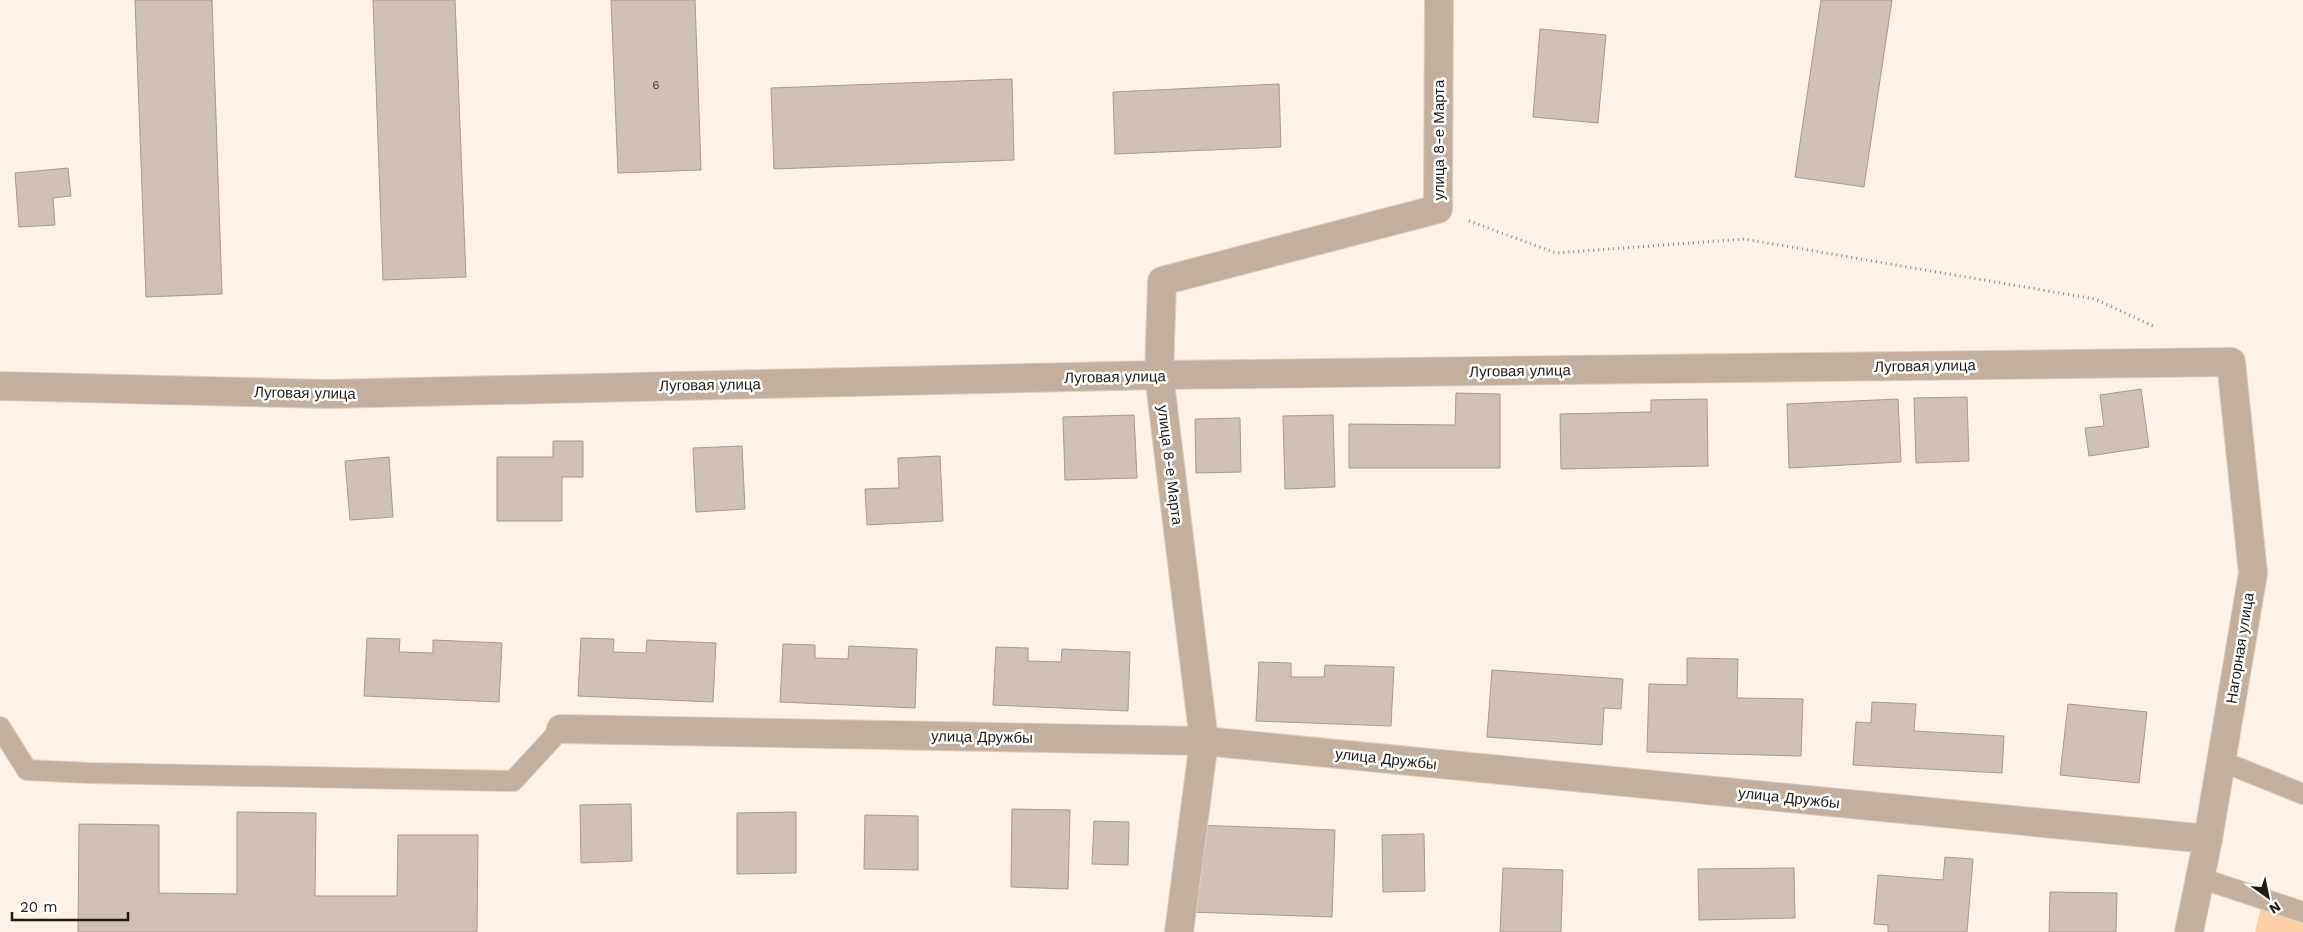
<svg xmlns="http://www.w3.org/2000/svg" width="2303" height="932" font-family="'Work Sans',sans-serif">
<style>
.green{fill:#fccfa6}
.building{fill:#d1c1b4;stroke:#a8998c}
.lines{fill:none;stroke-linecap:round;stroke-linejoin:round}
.service-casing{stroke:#dacfc5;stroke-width:22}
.minor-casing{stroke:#dacfc5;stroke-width:30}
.path{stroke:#8b827a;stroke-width:3;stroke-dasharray:1 4;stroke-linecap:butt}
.service{stroke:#c3af9d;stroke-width:20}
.minor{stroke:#c3af9d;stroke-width:28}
.labels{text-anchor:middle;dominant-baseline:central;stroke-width:5;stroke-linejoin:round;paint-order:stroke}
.number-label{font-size:12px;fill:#4c443d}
.street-label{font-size:15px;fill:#1f1a15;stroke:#fff}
</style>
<rect width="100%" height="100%" fill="#fef1e6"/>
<path class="green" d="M2261,908L2303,922V932H2255Z"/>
<g class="building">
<path d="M135,0H212L222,294L146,297Z"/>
<path d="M373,0H455L466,277L383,280Z"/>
<path d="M611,0H695L701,170L618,173Z"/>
<path d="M1821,0H1892L1864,187L1795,177Z"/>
<path d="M1540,29L1606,35L1598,123L1533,117Z"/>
<path d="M1012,79L1014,160L774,169L771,88Z"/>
<path d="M1279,84L1281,147L1115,154L1113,92Z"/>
<path d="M68,168L71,196L53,198L55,225L19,227L15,173Z"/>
<path d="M2141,389L2149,447L2089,456L2085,428L2104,426L2100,395Z"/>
<path d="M1456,393L1500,394V468H1349V424L1455,425Z"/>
<path d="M1967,397L1969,461L1916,463L1914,398Z"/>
<path d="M1707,399L1708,466L1561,469L1560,414L1651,412V400Z"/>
<path d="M1898,399L1901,462L1789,468L1787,404Z"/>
<path d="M1134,415L1137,478L1065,480L1063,417Z"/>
<path d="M1333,415L1335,487L1285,489L1283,416Z"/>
<path d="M1240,418L1241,472L1196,473L1195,419Z"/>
<path d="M553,441H583V477H562V521H497V457H553Z"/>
<path d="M742,446L745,509L696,512L693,448Z"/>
<path d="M940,456L943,521L867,525L865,489L899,488L898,458Z"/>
<path d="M389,457L393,517L350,520L345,461Z"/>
<path d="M367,638L400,639L399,652L433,653V640L502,643L499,702L364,696Z"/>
<path d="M581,638L614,639L613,652L646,653L647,640L716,643L713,702L578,696Z"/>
<path d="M783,644L815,645V658L848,659L849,646L917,649L915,708L780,702Z"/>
<path d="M996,647L1028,648V661L1061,662L1062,649L1130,652L1128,711L993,705Z"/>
<path d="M1687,658L1738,659L1737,698L1803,699L1801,756L1647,752L1649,684L1687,685Z"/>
<path d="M1259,662L1291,663V677H1324L1325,665L1394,667L1391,726L1256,721Z"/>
<path d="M1492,670L1623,679L1621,709L1604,708L1602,745L1487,737Z"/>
<path d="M1872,702L1916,704L1914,731L2004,736L2002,773L1853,765L1856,722L1871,723Z"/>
<path d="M2068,704L2147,712L2139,783L2060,775Z"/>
<path d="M631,804L632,861L581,863L580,805Z"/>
<path d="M1012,809L1070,810L1068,889L1011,887Z"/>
<path d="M237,812L316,813L315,896H397L398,835H478L477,932H78L79,824L159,825V893L237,894Z"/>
<path d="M796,812V873L737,874V813Z"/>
<path d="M865,815L918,816V870L864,869Z"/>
<path d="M1094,821L1129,822L1128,865L1092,864Z"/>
<path d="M1193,825L1335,830L1332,917L1190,912Z"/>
<path d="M1424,834L1425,891L1383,892L1382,835Z"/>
<path d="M1945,857L1973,859L1967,932H1888V925L1874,924L1878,875L1943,880Z"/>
<path d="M1503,868L1563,870L1561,932H1500Z"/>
<path d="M1794,868L1795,918L1699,920L1698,869Z"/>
<path d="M2050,892L2117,893L2116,932H2049Z"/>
</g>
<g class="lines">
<defs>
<g id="service">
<path d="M0,727L27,770L89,773L513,781L561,729"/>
<path d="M2221,761L2303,794"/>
<path d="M2200,878L2303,912"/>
</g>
<g id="minor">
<path d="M0,386L328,394L1159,375L2231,362L2253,573L2208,839L2189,932"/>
<path d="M561,729L1204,741L2208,839"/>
<path d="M1179,932L1204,741L1159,375L1162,281L1438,209L1439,0"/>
</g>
</defs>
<use href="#service" class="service-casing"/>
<use href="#minor" class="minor-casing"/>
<path class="path" d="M1469,221L1556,253L1744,239L2095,299L2155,327"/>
<use href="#service" class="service"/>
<use href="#minor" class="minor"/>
</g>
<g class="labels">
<g class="number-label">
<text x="656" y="85">6</text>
</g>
<g class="street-label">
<text transform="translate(1439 140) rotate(-90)">улица 8-е Марта</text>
<text transform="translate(1925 366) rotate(-1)">Луговая улица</text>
<text transform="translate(1520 371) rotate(-1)">Луговая улица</text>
<text transform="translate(1115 377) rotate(-1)">Луговая улица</text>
<text transform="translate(710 385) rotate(-1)">Луговая улица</text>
<text transform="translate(305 393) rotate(1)">Луговая улица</text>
<text transform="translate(1170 465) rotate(83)">улица 8-е Марта</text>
<text transform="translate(2240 648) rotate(-81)">Нагорная улица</text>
<text transform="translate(982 737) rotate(1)">улица Дружбы</text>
<text transform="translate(1386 759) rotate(6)">улица Дружбы</text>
<text transform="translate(1789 798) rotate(6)">улица Дружбы</text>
</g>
</g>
<g transform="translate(2268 897) rotate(147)" stroke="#ffffff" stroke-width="4" paint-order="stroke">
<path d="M0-4L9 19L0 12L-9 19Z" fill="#1f1a15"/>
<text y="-8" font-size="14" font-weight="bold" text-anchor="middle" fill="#1f1a15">N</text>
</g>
<path d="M12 912v8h116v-8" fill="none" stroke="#1f1a15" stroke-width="2.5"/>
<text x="20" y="912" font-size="15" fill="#1f1a15" stroke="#ffffff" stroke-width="4" paint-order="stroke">20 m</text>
</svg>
